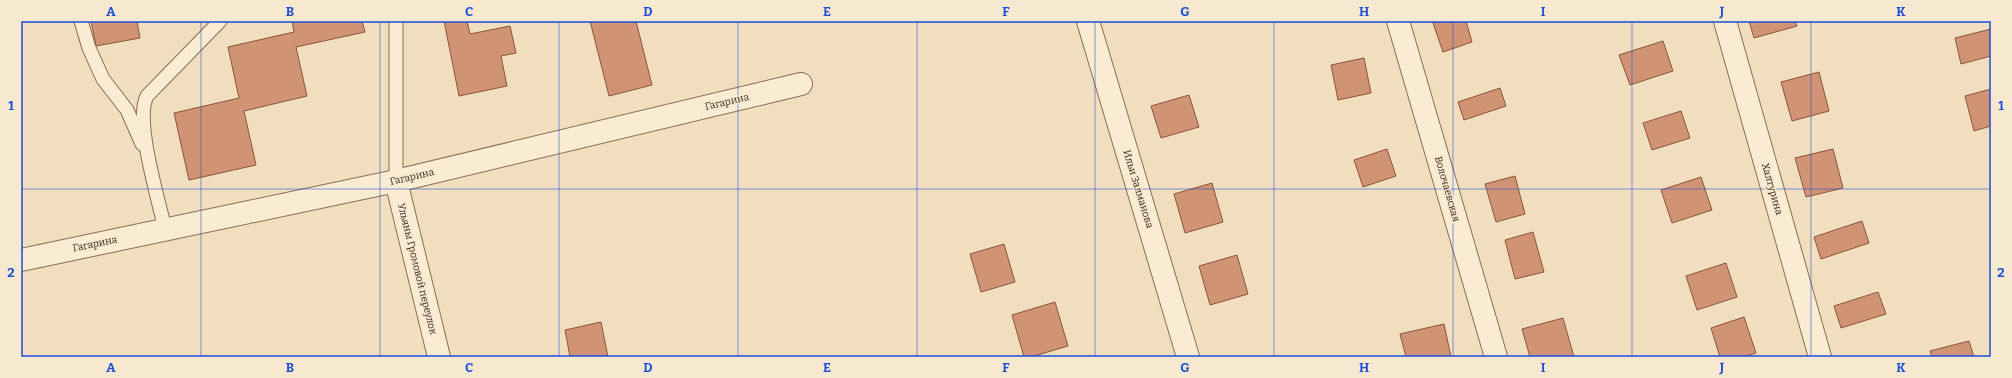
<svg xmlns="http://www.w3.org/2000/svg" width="2012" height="378" font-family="Bitter,serif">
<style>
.building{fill:#d09373;stroke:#8a553b}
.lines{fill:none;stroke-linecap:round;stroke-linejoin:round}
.service-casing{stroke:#896e56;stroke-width:15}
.minor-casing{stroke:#896e56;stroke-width:24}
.service{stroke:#faecd2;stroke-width:13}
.minor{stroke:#faecd2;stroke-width:22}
.grid{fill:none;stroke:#1d4ed8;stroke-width:1;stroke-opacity:0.55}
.labels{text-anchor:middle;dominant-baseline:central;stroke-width:3.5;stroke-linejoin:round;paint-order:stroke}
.street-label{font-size:10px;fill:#38281c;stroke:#f7e9cf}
.neatline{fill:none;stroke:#1d4ed8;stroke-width:1.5}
.grid-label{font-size:13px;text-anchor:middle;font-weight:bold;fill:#1d4ed8}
</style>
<rect width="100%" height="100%" fill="#f0debf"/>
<g class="building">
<path d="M91,21H137L140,38L96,46Z"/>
<path d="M292,21H362L365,32L296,47L307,96L244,111L256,165L189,180L174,113L239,98L228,47L294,32Z"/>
<path d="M444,21H467L470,34L510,26L516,53L501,56L507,86L459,96Z"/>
<path d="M590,21H636L652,85L609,96Z"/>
<path d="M1439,21H1466L1472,42L1443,52L1433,23Z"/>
<path d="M1749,21H1795L1797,26L1754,38Z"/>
<path d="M1991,29V56L1961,64L1955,38Z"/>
<path d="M1663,41L1673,71L1630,85L1619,55Z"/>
<path d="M1364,58L1371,93L1338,100L1331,65Z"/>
<path d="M1819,72L1829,111L1792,121L1781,82Z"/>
<path d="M1500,88L1506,106L1464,120L1458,102Z"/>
<path d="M1991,89V126L1974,131L1965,96Z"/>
<path d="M1189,95L1199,127L1161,138L1151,106Z"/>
<path d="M1681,111L1690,138L1652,150L1643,123Z"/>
<path d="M1387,149L1396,176L1363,187L1354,160Z"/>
<path d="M1833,149L1843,188L1806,197L1795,158Z"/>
<path d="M1515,176L1525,214L1496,222L1485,184Z"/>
<path d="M1701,177L1712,210L1672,223L1661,190Z"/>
<path d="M1212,183L1223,222L1185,233L1174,194Z"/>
<path d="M1862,221L1869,243L1821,259L1814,237Z"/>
<path d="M1533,232L1544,272L1515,279L1505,240Z"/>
<path d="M1004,244L1015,282L981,292L970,254Z"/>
<path d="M1237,255L1248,294L1210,305L1199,266Z"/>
<path d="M1726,263L1737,297L1697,310L1686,276Z"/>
<path d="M1878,292L1886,314L1841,328L1834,306Z"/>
<path d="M1055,302L1068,346L1031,357H1024L1012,315Z"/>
<path d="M1744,317L1756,353L1743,357H1720L1711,328Z"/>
<path d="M1563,318L1574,357H1530L1522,329Z"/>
<path d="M601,322L608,357H570L565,330Z"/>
<path d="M1444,324L1451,357H1406L1400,334Z"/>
<path d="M1969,341L1974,357H1932L1930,351Z"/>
</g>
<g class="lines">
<defs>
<g id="service">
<path d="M81,21L89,48L103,79L127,110L142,144"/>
<path d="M396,181V21"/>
<path d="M165,229C159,201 134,120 147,96L220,21"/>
</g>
<g id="minor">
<path d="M1088,21L1188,357"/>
<path d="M1398,21L1496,357"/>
<path d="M1725,21L1820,357"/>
<path d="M396,181L439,357"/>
<path d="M21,260L396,181L801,84"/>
</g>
</defs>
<use href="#service" class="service-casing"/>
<use href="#minor" class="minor-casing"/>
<use href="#service" class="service"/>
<use href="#minor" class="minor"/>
</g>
<path class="grid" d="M201,21V357M380,21V357M559,21V357M738,21V357M917,21V357M1095,21V357M1274,21V357M1453,21V357M1632,21V357M1811,21V357M21,189H1991"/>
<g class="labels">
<g class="street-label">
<text transform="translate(727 102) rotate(-13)">Гагарина</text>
<text transform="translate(412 177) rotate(-13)">Гагарина</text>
<text transform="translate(1138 189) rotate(73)">Ильи Залманова</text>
<text transform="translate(1447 189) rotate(74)">Волочаевская</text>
<text transform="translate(1772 189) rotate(74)">Халтурина</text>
<text transform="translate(95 244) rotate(-12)">Гагарина</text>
<text transform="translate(417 269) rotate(76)">Ульяны Громовой переулок</text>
</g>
</g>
<rect width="2012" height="378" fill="none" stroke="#f7e9cf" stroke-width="44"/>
<rect x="22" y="22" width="1968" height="334" class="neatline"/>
<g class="grid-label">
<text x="111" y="16">A</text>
<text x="290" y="16">B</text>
<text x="469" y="16">C</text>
<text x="648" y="16">D</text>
<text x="827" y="16">E</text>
<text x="1006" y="16">F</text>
<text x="1185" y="16">G</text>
<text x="1364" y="16">H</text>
<text x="1543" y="16">I</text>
<text x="1722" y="16">J</text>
<text x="1901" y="16">K</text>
<text x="11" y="110">1</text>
<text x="2001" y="110">1</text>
<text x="11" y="277">2</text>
<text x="2001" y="277">2</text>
<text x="111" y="372">A</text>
<text x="290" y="372">B</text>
<text x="469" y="372">C</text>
<text x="648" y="372">D</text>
<text x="827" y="372">E</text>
<text x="1006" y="372">F</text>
<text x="1185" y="372">G</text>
<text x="1364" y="372">H</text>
<text x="1543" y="372">I</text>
<text x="1722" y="372">J</text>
<text x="1901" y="372">K</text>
</g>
</svg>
